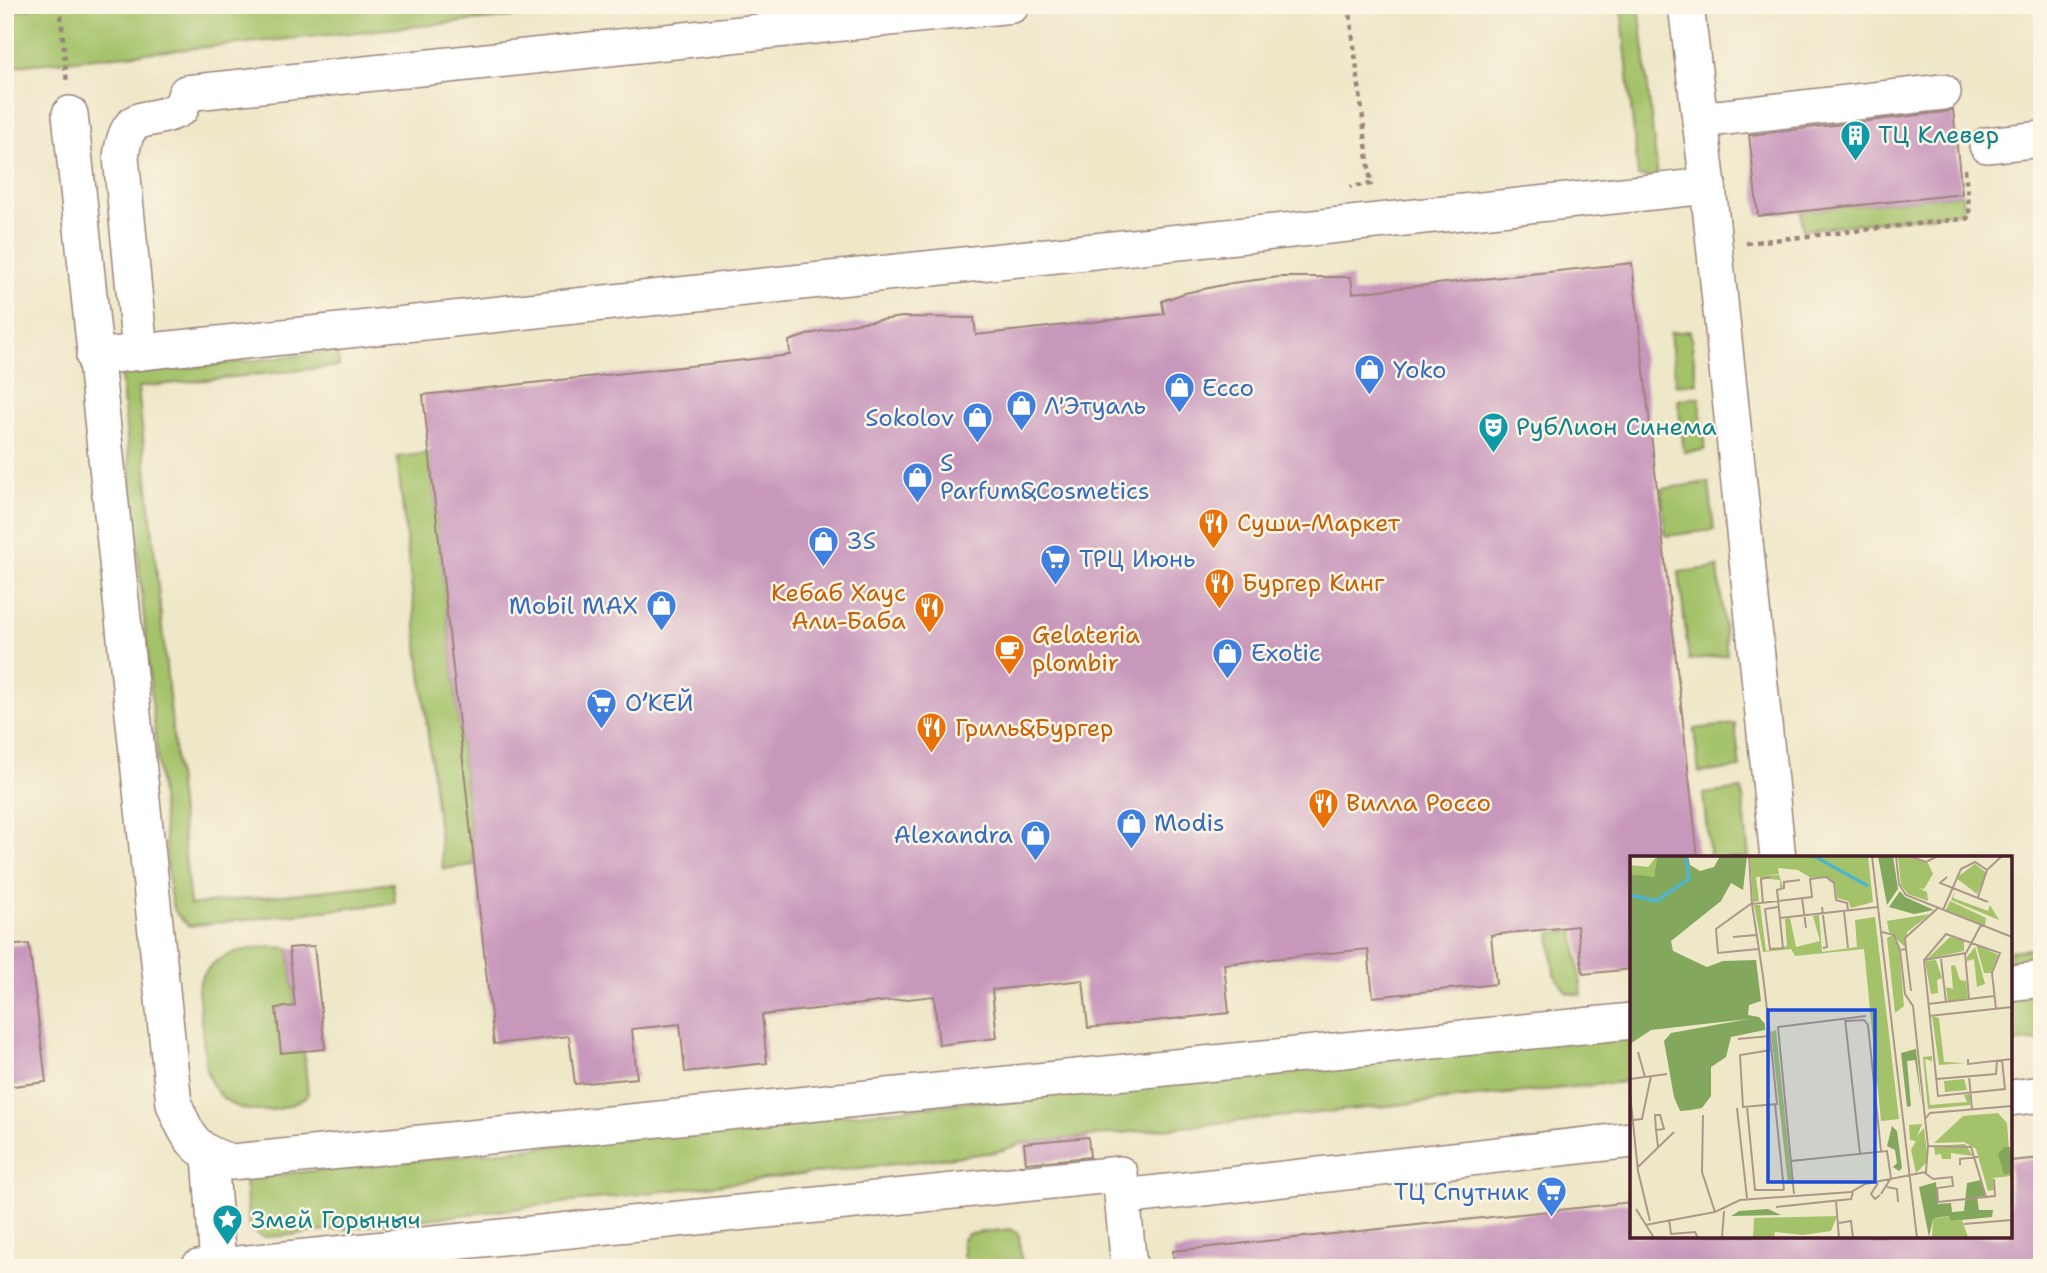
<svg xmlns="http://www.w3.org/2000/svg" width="2047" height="1273" font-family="'Shantell Sans',sans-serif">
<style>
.green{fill:#a4c269;stroke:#77704a;stroke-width:2}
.building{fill:#c897bc}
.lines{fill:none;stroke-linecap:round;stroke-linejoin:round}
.minor-casing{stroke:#9c837a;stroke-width:38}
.path{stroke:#9c837a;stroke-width:4.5;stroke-dasharray:5 5;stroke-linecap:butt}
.minor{stroke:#fff;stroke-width:35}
.labels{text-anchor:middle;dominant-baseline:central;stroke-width:5;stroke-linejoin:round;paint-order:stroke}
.culture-label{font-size:24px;fill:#0d838f;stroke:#fcf5e5;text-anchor:start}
.shop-label{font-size:24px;fill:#366cbe;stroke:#fcf5e5;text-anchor:start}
.food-label{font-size:24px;fill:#c56008;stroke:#fcf5e5;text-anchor:start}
.inset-river{fill:none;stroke:#4fb4cd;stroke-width:3.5}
.inset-road{fill:none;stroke:#ac9789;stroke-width:2}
.view{fill:#1d4ed8;fill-opacity:0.15;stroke:#1d4ed8;stroke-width:3.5}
.inset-edge{fill:none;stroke:#4a1f2b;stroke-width:3.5}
</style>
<rect width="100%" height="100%" fill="#fcf5e5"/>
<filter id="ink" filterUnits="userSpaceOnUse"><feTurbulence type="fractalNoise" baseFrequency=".0143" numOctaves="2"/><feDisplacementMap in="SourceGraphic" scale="14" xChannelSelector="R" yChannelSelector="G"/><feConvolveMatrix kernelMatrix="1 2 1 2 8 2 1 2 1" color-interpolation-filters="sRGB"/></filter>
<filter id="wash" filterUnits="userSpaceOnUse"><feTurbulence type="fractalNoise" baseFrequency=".00686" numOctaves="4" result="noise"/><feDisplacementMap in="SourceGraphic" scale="28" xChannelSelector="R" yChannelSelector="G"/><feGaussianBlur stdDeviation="1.57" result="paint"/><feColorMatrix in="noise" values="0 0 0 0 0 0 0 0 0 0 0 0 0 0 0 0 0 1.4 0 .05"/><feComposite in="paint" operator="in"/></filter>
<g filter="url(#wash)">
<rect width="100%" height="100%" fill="#eee7c8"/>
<g class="green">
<path d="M5,5H633L5,67Z"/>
<path d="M1621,5H1639L1658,180L1638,176Z"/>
<path d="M1962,194L1963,212L1803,230L1801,211Z"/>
<path d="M1690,331L1697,383L1676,385L1670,333Z"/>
<path d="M337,351L339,366L138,387L190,905L393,883L395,903L189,926C176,916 172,908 170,892L121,375Z"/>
<path d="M1699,397L1705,450L1684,452L1678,400Z"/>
<path d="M430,453L474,865L443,869L397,457Z"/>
<path d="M1709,482L1714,530L1666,536L1661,489Z"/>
<path d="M1718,567L1727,655L1689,660L1679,572Z"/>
<path d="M1735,724L1740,768L1699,773L1694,729Z"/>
<path d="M1742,789L1749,858H1710L1703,794Z"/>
<path d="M1574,930L1582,995L1567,993L1554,974L1550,933Z"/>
<path d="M271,947L289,948L295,1006L281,1053L304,1051L308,1095C277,1119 223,1119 208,1075C205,1067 205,1057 204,1048C202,1028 200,1008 198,988C206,956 241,948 271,947Z"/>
<path d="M2042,948V967L2010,971V951Z"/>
<path d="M2042,994V1040L2010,1043V997Z"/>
<path d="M1632,1033V1081L1024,1143L996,1152L282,1236L262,1237L249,1230L245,1178Z"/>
<path d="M1011,1229L1019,1235L1022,1268H965L962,1240L968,1234Z"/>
</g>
<g id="blocks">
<g class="building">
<path d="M1953,109L1962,194L1758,216L1749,135L1945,112Z"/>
<path d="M1632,263L1698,858H1632V969L1583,974L1577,926L1491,935L1496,984L1373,997L1368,949L1224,964L1229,1013L1088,1028L1083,980L992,990L997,1038L939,1045L934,996L762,1015L767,1063L685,1072L680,1024L632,1029L637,1078L575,1084L569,1036L494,1044L423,395L790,355L789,341L810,334L856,323L903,317L974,318L976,335L1164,314L1162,301L1185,293L1232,283L1279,277H1351L1353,293Z"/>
<path d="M29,944L46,1082L5,1087V946Z"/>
<path d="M314,946L325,1049L281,1053L276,1008L295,1006L289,948Z"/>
<path d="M1088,1137L1090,1157L1026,1163L1024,1143Z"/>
<path d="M2042,1158V1268H1174L1173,1251L1632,1202V1236H2010V1161Z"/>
</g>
</g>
</g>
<g filter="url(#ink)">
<use href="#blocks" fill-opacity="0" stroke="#9c837a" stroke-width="2"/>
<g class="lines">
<defs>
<g id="minor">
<path d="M1686,5L1708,186L1778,858"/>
<path d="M70,114L174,1104C188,1138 194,1152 232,1162L1632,1021"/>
<path d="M1700,120L1943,92"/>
<path d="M1987,145L2042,139"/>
<path d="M140,352L121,157C128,104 148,128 181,108L186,93L1012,5"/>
<path d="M94,357L1708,186"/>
<path d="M2010,983L2042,979"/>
<path d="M2010,1098L2042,1094"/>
<path d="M210,1156L218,1266"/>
<path d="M1123,1197L1632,1140"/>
<path d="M198,1268L1120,1174L1129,1268"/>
</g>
</defs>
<use href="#minor" class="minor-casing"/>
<g class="path">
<path d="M60,5L67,85"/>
<path d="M1349,5L1371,184L1350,187"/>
<path d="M5,11L55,5"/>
<path d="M1746,243L1970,218L1965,169"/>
</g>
<use href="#minor" class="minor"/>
</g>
</g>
<defs>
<symbol id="building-pin" viewBox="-11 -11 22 30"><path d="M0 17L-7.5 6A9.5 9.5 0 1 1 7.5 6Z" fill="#0f9aa8" stroke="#fcf5e5"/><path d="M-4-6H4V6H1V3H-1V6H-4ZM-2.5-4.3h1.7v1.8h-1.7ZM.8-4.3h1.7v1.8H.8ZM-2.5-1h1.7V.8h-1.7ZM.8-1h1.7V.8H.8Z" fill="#fff"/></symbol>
<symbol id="shop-pin" viewBox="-11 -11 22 30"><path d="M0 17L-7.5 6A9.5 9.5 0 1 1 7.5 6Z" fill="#3f7fe0" stroke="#fcf5e5"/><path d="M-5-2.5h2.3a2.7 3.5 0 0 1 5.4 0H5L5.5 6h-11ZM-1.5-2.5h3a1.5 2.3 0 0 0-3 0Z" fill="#fff"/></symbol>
<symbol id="theatre-pin" viewBox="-11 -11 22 30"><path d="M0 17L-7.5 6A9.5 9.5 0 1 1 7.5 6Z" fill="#0f9aa8" stroke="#fcf5e5"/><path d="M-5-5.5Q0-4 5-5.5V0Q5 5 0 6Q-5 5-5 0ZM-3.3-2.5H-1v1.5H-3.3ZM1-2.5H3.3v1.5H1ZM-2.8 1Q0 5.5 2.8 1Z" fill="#fff"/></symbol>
<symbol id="restaurant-pin" viewBox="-11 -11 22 30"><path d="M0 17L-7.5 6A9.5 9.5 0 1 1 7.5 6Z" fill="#e8710a" stroke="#fcf5e5"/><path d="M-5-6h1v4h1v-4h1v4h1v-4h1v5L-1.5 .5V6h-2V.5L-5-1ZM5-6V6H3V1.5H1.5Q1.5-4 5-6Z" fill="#fff"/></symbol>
<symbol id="supermarket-pin" viewBox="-11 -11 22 30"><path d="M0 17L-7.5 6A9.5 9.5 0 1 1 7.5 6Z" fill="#3f7fe0" stroke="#fcf5e5"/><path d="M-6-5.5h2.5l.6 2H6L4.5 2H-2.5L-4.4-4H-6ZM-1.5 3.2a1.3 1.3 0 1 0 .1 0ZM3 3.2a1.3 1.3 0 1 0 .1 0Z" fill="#fff"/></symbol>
<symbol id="cafe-pin" viewBox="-11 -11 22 30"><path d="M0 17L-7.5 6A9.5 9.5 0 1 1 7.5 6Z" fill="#e8710a" stroke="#fcf5e5"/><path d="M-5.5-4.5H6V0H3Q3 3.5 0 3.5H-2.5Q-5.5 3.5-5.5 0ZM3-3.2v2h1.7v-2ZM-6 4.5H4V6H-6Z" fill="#fff"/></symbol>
<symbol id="sight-pin" viewBox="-11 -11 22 30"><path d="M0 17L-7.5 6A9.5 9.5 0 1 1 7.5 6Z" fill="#0f9aa8" stroke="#fcf5e5"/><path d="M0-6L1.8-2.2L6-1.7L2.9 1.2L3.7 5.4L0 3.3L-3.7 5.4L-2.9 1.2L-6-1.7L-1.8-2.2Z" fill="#fff"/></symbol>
</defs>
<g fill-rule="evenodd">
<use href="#building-pin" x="1838" y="118" width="35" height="47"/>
<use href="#shop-pin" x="1352" y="352" width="35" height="47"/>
<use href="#shop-pin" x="1162" y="370" width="35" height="47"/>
<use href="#shop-pin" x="1004" y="388" width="35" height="47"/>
<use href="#shop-pin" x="960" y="400" width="35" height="47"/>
<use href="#theatre-pin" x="1476" y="410" width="35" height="47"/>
<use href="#shop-pin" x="900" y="460" width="35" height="47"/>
<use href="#restaurant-pin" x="1196" y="506" width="35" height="47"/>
<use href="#shop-pin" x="806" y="524" width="35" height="47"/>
<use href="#supermarket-pin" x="1038" y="542" width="35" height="47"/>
<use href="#restaurant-pin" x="1202" y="566" width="35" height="47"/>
<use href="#shop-pin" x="644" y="588" width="35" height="47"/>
<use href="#restaurant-pin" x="912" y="590" width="35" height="47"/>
<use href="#cafe-pin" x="992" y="632" width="35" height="47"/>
<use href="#shop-pin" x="1210" y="636" width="35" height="47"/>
<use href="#supermarket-pin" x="584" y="686" width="35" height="47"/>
<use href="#restaurant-pin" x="914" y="710" width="35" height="47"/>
<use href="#restaurant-pin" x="1306" y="786" width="35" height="47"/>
<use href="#shop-pin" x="1114" y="806" width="35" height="47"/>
<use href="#shop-pin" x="1018" y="818" width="35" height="47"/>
<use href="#supermarket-pin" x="1534" y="1174" width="35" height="47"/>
<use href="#sight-pin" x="210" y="1202" width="35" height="47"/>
</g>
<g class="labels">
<g class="culture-label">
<text x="1878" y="135">ТЦ Клевер</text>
<text x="1516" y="427">РубЛион Синема</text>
<text x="251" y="1220">Змей Горыныч</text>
</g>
<g class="shop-label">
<text x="1393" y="370">Yoko</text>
<text x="1202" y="388">Ecco</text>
<text x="1044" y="406">Л'Этуаль</text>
<text x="954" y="418" text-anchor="end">Sokolov</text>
<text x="940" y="463">S<tspan x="940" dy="28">Parfum&amp;Cosmetics</tspan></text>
<text x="846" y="541">3S</text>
<text x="1079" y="559">ТРЦ Июнь</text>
<text x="638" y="606" text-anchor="end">Mobil MAX</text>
<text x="1251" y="653">Exotic</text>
<text x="625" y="703">О’КЕЙ</text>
<text x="1154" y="823">Modis</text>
<text x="1013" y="835" text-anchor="end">Alexandra</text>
<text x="1529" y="1192" text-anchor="end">ТЦ Спутник</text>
</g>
<g class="food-label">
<text x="1237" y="523">Суши-Маркет</text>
<text x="1242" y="583">Бургер Кинг</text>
<text x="906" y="593" text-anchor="end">Кебаб Хаус<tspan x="906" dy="28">Али-Баба</tspan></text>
<text x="1032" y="635">Gelateria<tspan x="1032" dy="28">plombir</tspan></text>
<text x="955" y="728">Гриль&amp;Бургер</text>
<text x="1346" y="803">Вилла Россо</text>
</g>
</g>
<g transform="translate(1630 856)">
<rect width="382" height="382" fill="#eee7c8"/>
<path d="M27,0L24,22L0,18V9L18,11ZM120,0H238L243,46L221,52L218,45L207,42L205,28L196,21L181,22L168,14L148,12L149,18L130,20L149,19L153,31L150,32V24L131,22L132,46L130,21H126L129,45L123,46ZM272,0L298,7L303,18L294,33L289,32L297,36L298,45L278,38L271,29L268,1ZM345,8L357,17L347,38L326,22ZM325,35L323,42L358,55L360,49L369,64L321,44ZM320,45L356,62L355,70L316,54ZM124,49H130L136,95L157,90L155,63L160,62L166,91L190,85L183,60L189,59L192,96L227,91L225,64L245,61L269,263L251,265L234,93L165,100L161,93L133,96ZM300,58L277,76L275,91L259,76L257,65ZM263,79L269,91L274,150L265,157L257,82ZM320,81L334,84V95L297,103ZM346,88L368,99L361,117H354ZM345,91L355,128L341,133L347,131L344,103L337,105V101ZM306,104L312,122L307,124L308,137L301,138L295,105ZM325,109L330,124L336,125L338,143L318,145L316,131L323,133L321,110ZM302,160L309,162L314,206L336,207L309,209ZM146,174L162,327L158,328L141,176ZM302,200V205L295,203L300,249L337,246L334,239L340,238V249L298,253L293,201ZM334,223L337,234L315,236L314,225ZM368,257L377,267L381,320L363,322L364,334L358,335L346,293L334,286L304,287L333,260ZM292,268L287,280L294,272L298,305L286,317L281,294L286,285L280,284L279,269ZM335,288L343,300L321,297V303H312L311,298L305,299L304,290ZM207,360L201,375L173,379L145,376L144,381L123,382L124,362ZM320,360L321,365L332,364L338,381H302L303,363Z" fill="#a4c269"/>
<path d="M27,0H58L60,9L70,15L84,11L90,0H117L113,34L101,27L91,45L41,85L43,95L77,111L93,105L126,104L131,145L119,149L118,159L129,161L135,168V174L101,181L96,201L81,211V240L72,252L61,254L50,255L44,241L34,185L41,177L118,163L21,174L0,188V18L24,21ZM248,0H263L268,33L257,49ZM270,35L275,41L304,54L284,58L259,51ZM286,193L291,244L285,204L277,205L281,250L277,251L271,197ZM262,270L267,275L272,312L269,315L263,311L267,307L265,294L257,290ZM374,291H380L382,311L381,317L374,319L368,298ZM351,324L355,340L347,341L349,354H363L362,361L321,365L319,360L311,361L303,363L299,381L289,331L306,326L308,348L321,347L322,356L334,355L337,327ZM138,353L151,359L101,360L109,355Z" fill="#83a85d"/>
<path class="inset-river" d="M184,0L238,30M0,39L26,45L59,23L56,0"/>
<path class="inset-road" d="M119,0L122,48L133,120L139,170L147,248L113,251L110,199L141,194M242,0L287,382M266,0L269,28L276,39L382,81M278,0L296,6L308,0M317,21L310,27L358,46M348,41L357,14M172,42L176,72M122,47L86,73L88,97L128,93M133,47L131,23L140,21M122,48L182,41L180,23L196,21L204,27L206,44L217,47L218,54M148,51L135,53L140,93L153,92L147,34L154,32V26L170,24M192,51L197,91L193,92M313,54L331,13L345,6L357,14L372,0M214,55L218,92M150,62L248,51M252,76L264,79L270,94M103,81L126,79M276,93L281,135M335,97L339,143M311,103L316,146M294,104L336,97L351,69M298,148L364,140M366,153L362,117L370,97L316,78L294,104L308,240L375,233L372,204M299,160L382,151M215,163L230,298M216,165L234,164L238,169L251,295M108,183L140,180M8,196L15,221M338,203V208L382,203M339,220L342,254M0,223L37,218M306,223L366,218L367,205M0,237L8,315L20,365M145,248L154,334M117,251L125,334H154M107,252L117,342M73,259L72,316L85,356M296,262L300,257L382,250M3,264L12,263L21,220M26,274L34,273L30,259H25L26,274L28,291M298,290L341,291L356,341M161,305L257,295L261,322L251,338M330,309V303L348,301M8,311L44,276M295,317L303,323L322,321L323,330L307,332L308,346L365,340L364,323M248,327L241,338L245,343L250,339M257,331L267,333L268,346M164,338L148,171L236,160M206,345L209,382M146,351L221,343L223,336M6,353L24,382M39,363L41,378L65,376L68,382M209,367L221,365L223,382M334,368L382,364M15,369L85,356L110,344L221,336L235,328L296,316L298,290L283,150L275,138L270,94L276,93L275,82L308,52M92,382L94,355"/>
<path class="view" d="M138,154H245V326H138Z"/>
<rect width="382" height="382" class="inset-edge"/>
</g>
<rect width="2047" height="1273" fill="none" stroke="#fcf5e5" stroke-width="28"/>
</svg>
